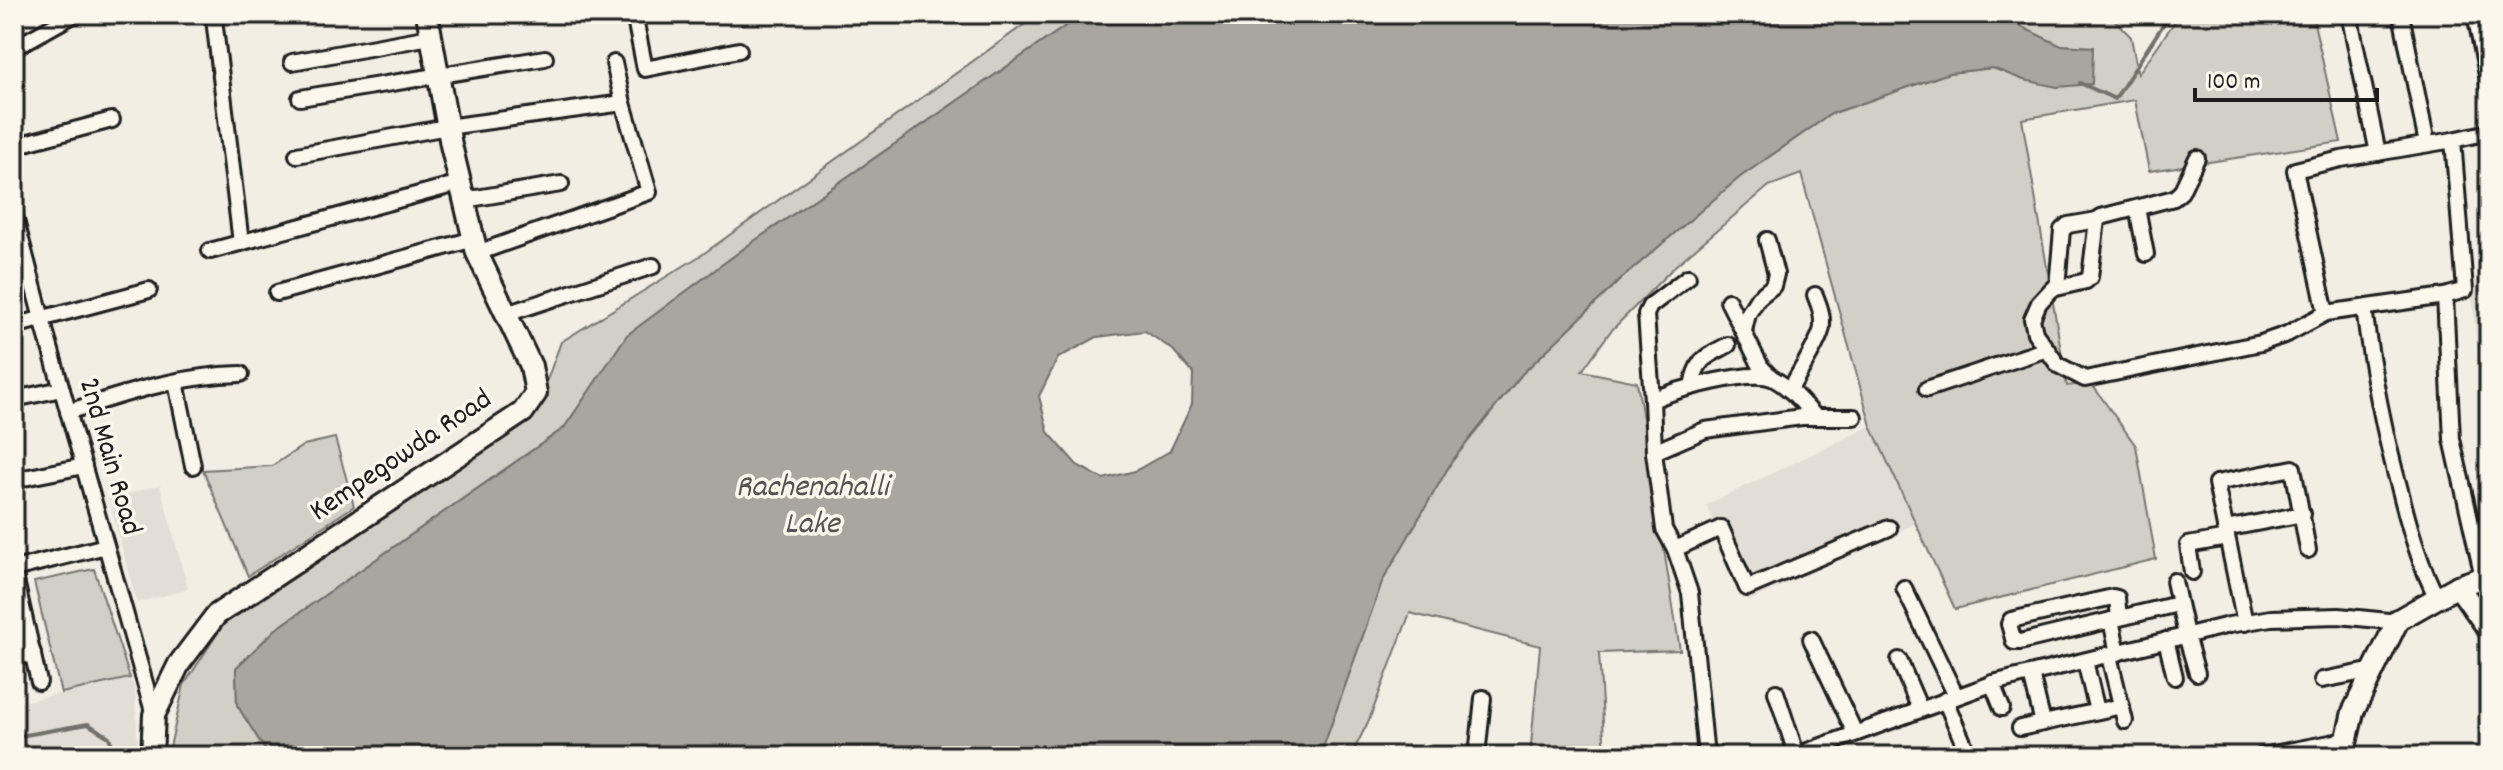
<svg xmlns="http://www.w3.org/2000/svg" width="2503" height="770" font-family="Dekko,sans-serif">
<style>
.built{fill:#e2ded5}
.green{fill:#d2cfc6;stroke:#777671;stroke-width:2}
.water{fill:#a9a6a0;stroke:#716f6b;stroke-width:2;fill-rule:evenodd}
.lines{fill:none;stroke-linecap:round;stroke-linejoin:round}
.stream{stroke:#716f6b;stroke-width:4}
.street-casing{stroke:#1c1c1c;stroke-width:20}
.secondary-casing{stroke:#1c1c1c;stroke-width:26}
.street{stroke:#fbf7ec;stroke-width:14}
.secondary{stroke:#fbf7ec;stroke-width:20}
.labels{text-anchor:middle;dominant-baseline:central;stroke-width:7;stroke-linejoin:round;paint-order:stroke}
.street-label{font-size:30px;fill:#1c1c1c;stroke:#fbf7ec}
.water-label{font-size:32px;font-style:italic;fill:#545351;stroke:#fbf7ec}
</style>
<rect width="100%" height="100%" fill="#f2eee4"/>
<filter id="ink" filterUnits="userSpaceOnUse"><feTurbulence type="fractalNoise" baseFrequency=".0125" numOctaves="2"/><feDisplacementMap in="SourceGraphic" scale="16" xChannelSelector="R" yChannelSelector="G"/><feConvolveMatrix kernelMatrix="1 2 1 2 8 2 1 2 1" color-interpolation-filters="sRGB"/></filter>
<g filter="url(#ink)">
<g class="built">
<path d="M2489,287V422L2485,423L2471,288Z"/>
<path d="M1871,426L1917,523L1749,601L1706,505Z"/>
<path d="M160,485L188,589L137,603L109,499Z"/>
<path d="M130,678L135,690L138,756H14V704Z"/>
</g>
<g class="green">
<path d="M1039,14H1083L750,244L628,335L564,428L275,630L236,668L237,705L269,756H168L184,685L225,622L534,415L561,342L703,254Z"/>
<path d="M1995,14H2109L2131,37L2138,74L2180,14H2312L2341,142L2149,171L2135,100L2022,119L2067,386L2091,383L2136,446L2156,559L1955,609L1871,426L1801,174L1769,186L1675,266L1610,332L1582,371L1637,382L1680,650L1599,653L1605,756H1530L1540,646L1410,613L1369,720L1351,756H1320L1382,582L1452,461L1522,374L1621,279L1740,177L1831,114L1949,73L1993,68L2024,80L2093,47L2059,45Z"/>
<path d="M335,438L354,506L248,576L203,470L272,466L304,445Z"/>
<path d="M94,569L130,678L61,693L34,582Z"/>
</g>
<path class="water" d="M1083,14H1995L2059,45L2093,47L2092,84L2057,87L2024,80L1993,68L1949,73L1831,114L1740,177L1621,279L1522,374L1452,461L1382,582L1320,756H269L237,705L236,668L275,630L564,428L627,335L750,244ZM1145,331L1173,350L1193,373L1192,404L1170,451L1135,471L1103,479L1077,465L1048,432L1039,396L1058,358L1097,337Z"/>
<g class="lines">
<g class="stream">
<path d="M2080,83L2115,99L2170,14"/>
<path d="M14,737L88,724L109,737L116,756"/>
</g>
<defs>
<g id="street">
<path d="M634,14L645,69L739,50"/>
<path d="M2349,14L2378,153"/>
<path d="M2401,14L2427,144"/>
<path d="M2475,14L2489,85"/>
<path d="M214,19L241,243"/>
<path d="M14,48L75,14"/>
<path d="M292,62L430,37"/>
<path d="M614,63L623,103"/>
<path d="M300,98L545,58"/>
<path d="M2453,140L2489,132"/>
<path d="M14,146L112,120"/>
<path d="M297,155L447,127L623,103L649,192L477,253"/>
<path d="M2197,158L2181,192L2174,198L2101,217L2097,220L2090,277L2086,281L2052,289L2039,303L2032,319L2035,333L2058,365L2085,379L2261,343L2287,334L2326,313L2445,296L2465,290L2453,140L2341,159L2295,170L2326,313"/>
<path d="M464,200L561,184"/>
<path d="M2137,208L2146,254"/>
<path d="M14,213L42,319L154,715"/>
<path d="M210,251L460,183"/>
<path d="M2057,287L2062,230L2068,225L2097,220"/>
<path d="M277,293L474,239"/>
<path d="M2445,296L2452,439L2483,577"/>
<path d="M1728,301L1761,367L1771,377"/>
<path d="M2364,308C2372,371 2384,433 2401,494C2410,530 2420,565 2437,598"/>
<path d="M506,314L653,266"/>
<path d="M14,326L149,290"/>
<path d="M1744,331L1748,314L1758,298L1773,286L1776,274L1767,240"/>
<path d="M176,382L193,466"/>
<path d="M1692,387C1696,359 1705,357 1728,345"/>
<path d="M1927,389L2047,349"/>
<path d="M1790,390C1797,375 1821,340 1822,327C1823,315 1819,305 1815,295"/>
<path d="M14,399L62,389"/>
<path d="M1652,400L1646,314L1650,306L1688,277"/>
<path d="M68,412C125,393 181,375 241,374"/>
<path d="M1654,452L1705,430L1802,417H1854"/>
<path d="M14,480L84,466"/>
<path d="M2225,529L2303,514"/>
<path d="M1675,549L1721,528L1747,588L1889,528"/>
<path d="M14,569L106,546"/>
<path d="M14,572L39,682"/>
<path d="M2192,572L2188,545L2227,538"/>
<path d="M2174,581L2186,635L2197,673"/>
<path d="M1904,588L1956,696"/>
<path d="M2119,618L2117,598L2113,597L2011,620L2009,624L2014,642H2020L2178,604"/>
<path d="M2111,620L2118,653"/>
<path d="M2245,623L2216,483L2293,468L2308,550"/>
<path d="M1811,639L1855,733"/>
<path d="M2166,640L2175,677"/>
<path d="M2109,656L2125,721"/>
<path d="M14,658L33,653"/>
<path d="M1899,660L1920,709"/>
<path d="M2085,661L2097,711"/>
<path d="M2031,674L2043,723"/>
<path d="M2322,680L2374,670"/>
<path d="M1992,683L2002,708"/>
<path d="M1776,692L1797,756"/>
<path d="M1945,700L1969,756"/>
<path d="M2020,728L2122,706"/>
<path d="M1797,755L1997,682L2229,625L2271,618L2339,616L2398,622"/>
<path d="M1477,756L1483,698"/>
<path d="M1706,756L1690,593L1675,549L1664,529L1654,452L1652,400C1675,390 1752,368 1774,379C1791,388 1803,404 1816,417"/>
<path d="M2262,756L2346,740"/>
</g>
<g id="secondary">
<path d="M2458,586L2489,630"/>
<path d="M152,756L154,715L179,664L216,615L523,412L536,393L531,366L477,253L451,145L427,14"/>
<path d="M2343,756L2353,712L2398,620L2458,586L2489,575"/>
</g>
</defs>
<use href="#street" class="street-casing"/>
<use href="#secondary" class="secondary-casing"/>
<use href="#street" class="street"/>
<use href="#secondary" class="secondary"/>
</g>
</g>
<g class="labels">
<g class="street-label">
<text transform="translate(108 457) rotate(74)">2nd Main Road</text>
<text transform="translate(402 457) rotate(-34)">Kempegowda Road</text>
</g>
<g class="water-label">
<text x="812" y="489">Rachenahalli<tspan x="812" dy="37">Lake</tspan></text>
</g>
</g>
<rect width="2503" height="770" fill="none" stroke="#fbf7ec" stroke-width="48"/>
<rect x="24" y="24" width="2455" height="722" fill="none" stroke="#1c1c1c" stroke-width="3" filter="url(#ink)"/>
<path d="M2195 88v12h182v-12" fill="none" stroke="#1c1c1c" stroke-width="4"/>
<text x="2207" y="88" font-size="24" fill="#1c1c1c" stroke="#fbf7ec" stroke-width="6" paint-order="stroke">100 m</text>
</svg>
